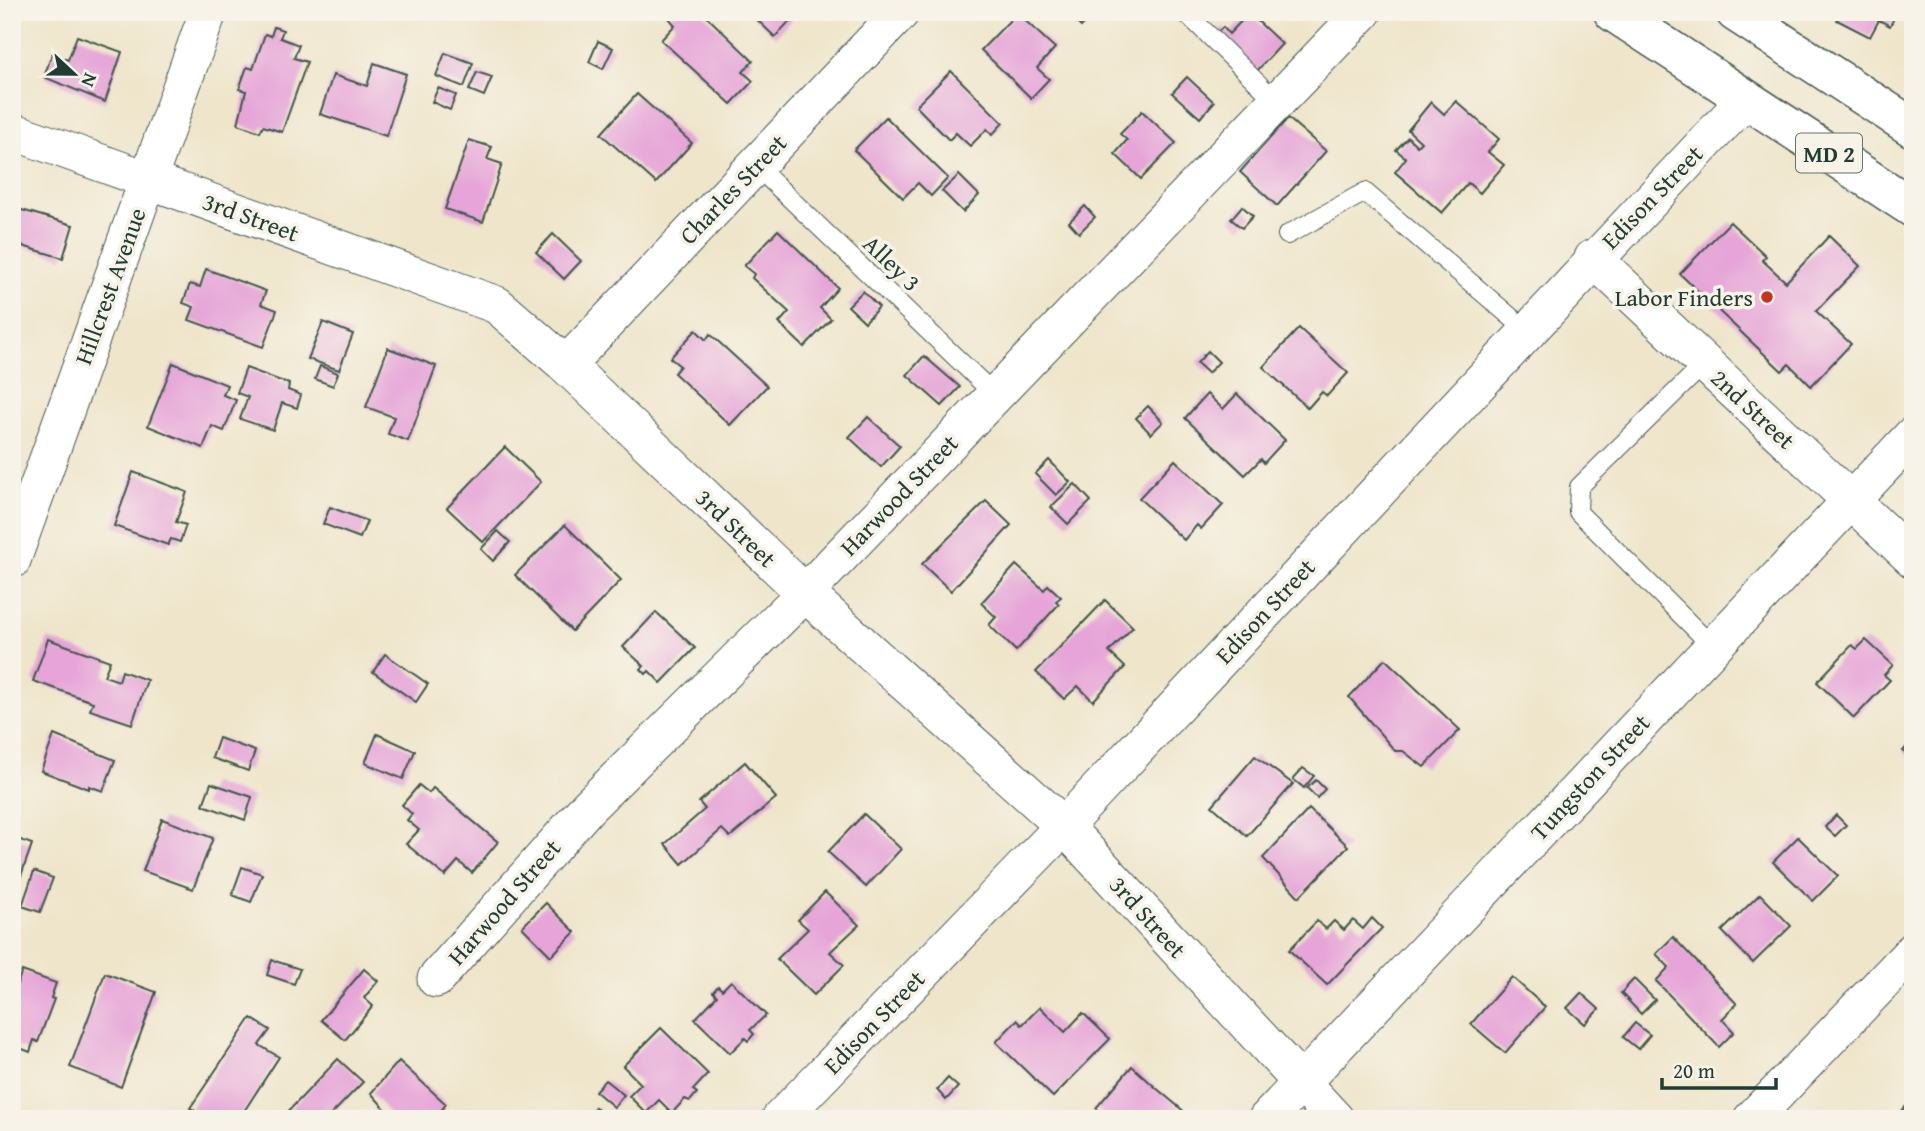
<svg xmlns="http://www.w3.org/2000/svg" width="1925" height="1131" font-family="'Gentium Book Plus',serif">
<style>
.building{fill:#e6a4d8}
.lines{fill:none;stroke-linecap:round;stroke-linejoin:round}
.lane-casing{stroke:#3e564b;stroke-width:20}
.street-casing{stroke:#3e564b;stroke-width:39}
.primary-casing{stroke:#3e564b;stroke-width:41}
.lane{stroke:#fff;stroke-width:18}
.street{stroke:#fff;stroke-width:37}
.primary{stroke:#fff;stroke-width:38}
.poi-dot{fill:#c8321e;stroke:#f7f3e8;stroke-width:2.5}
.labels{text-anchor:middle;dominant-baseline:central;stroke-width:7;stroke-linejoin:round;paint-order:stroke}
.shield{fill:#f7f3e8;stroke:#60746a;stroke-width:2}
.shield-label{font-size:23px;font-weight:bold;fill:#1f3d34}
.street-label{font-size:24px;fill:#1f3d34;stroke:#f7f3e8}
.poi-label{font-size:24px;fill:#1f3d34;stroke:#f7f3e8;text-anchor:end}
</style>
<rect width="100%" height="100%" fill="#f7f3e8"/>
<filter id="ink" filterUnits="userSpaceOnUse"><feTurbulence type="fractalNoise" baseFrequency=".0143" numOctaves="2"/><feDisplacementMap in="SourceGraphic" scale="14" xChannelSelector="R" yChannelSelector="G"/><feConvolveMatrix kernelMatrix="1 2 1 2 8 2 1 2 1" color-interpolation-filters="sRGB"/></filter>
<filter id="wash" filterUnits="userSpaceOnUse"><feTurbulence type="fractalNoise" baseFrequency=".00686" numOctaves="4" result="noise"/><feDisplacementMap in="SourceGraphic" scale="28" xChannelSelector="R" yChannelSelector="G"/><feGaussianBlur stdDeviation="1.57" result="paint"/><feColorMatrix in="noise" values="0 0 0 0 0 0 0 0 0 0 0 0 0 0 0 0 0 1.4 0 .05"/><feComposite in="paint" operator="in"/></filter>
<g filter="url(#wash)">
<rect width="100%" height="100%" fill="#efe5cb"/>
<g id="blocks">
<g class="building">
<path d="M674,12H702L753,61L743,72L753,81L731,104L661,40L675,25L669,18Z"/>
<path d="M749,12H798L775,37Z"/>
<path d="M1066,12H1095L1081,27Z"/>
<path d="M1841,12H1897L1890,26L1879,20L1870,37L1837,20Z"/>
<path d="M1017,13L1055,48L1037,68L1049,79L1031,98L981,50Z"/>
<path d="M1249,13L1282,44L1255,73L1215,35L1223,27L1229,34Z"/>
<path d="M274,27L283,30L280,38L299,45L294,58L307,62L282,132L263,126L260,132L238,124L246,91L239,89L247,67L253,69L265,34L271,36Z"/>
<path d="M77,36L122,52L105,102L44,77L52,54L68,60Z"/>
<path d="M598,41L613,48L603,69L589,62Z"/>
<path d="M445,53L473,63L464,87L436,76Z"/>
<path d="M374,63L406,74L386,136L320,114L333,75L367,86Z"/>
<path d="M951,71L1003,123L992,135L987,129L970,146L956,133L949,140L916,106Z"/>
<path d="M477,72L492,77L484,96L469,90Z"/>
<path d="M1187,77L1214,102L1200,118L1172,93Z"/>
<path d="M438,88L456,95L450,110L432,102Z"/>
<path d="M637,94L692,143L656,183L601,134Z"/>
<path d="M1456,101L1499,139L1488,152L1504,165L1480,193L1468,183L1442,213L1395,172L1406,158L1396,150L1408,137L1417,146L1421,142L1408,130L1431,102L1444,114Z"/>
<path d="M1142,111L1176,143L1141,179L1115,154L1127,140L1120,134Z"/>
<path d="M886,117L948,178L931,196L918,183L903,198L854,150Z"/>
<path d="M1288,118L1326,151L1277,206L1240,172Z"/>
<path d="M469,140L492,147L487,159L502,164L483,222L445,209Z"/>
<path d="M959,175L979,195L963,212L942,191Z"/>
<path d="M1085,206L1095,217L1079,233L1069,222Z"/>
<path d="M1242,206L1253,216L1242,228L1231,219Z"/>
<path d="M15,208L73,225L63,258L12,243Z"/>
<path d="M1730,222L1766,256L1762,260L1786,282L1829,236L1860,266L1816,311L1851,344L1811,386L1789,364L1782,371L1680,274Z"/>
<path d="M778,230L838,288L820,308L831,319L804,347L779,323L789,312L752,278L754,274L744,266Z"/>
<path d="M553,234L581,261L564,279L536,252Z"/>
<path d="M206,269L266,291L261,304L277,310L263,347L189,320L194,307L183,303L190,284L200,287Z"/>
<path d="M863,291L879,307L865,322L848,306Z"/>
<path d="M323,322L353,334L339,370L308,359Z"/>
<path d="M1299,328L1348,373L1327,396L1322,392L1308,408L1263,367Z"/>
<path d="M696,330L706,340L710,334L767,386L730,425L674,373L680,366L670,358Z"/>
<path d="M388,348L436,366L408,441L388,434L394,417L366,407Z"/>
<path d="M1208,351L1219,362L1208,373L1197,363Z"/>
<path d="M924,356L960,387L942,406L907,375Z"/>
<path d="M173,363L227,385L223,395L236,400L224,431L212,426L203,448L148,426Z"/>
<path d="M320,366L338,373L333,386L315,379Z"/>
<path d="M246,368L289,384L288,390L301,395L297,408L282,403L273,430L240,419L248,397L237,393Z"/>
<path d="M1207,394L1223,409L1237,394L1285,440L1264,463L1261,459L1245,475L1185,418Z"/>
<path d="M1148,406L1163,422L1151,434L1136,418Z"/>
<path d="M868,417L900,446L881,467L849,437Z"/>
<path d="M505,447L541,482L483,542L447,508Z"/>
<path d="M1049,460L1070,482L1056,495L1035,474Z"/>
<path d="M1175,460L1223,505L1201,529L1197,525L1184,540L1139,498Z"/>
<path d="M133,472L187,492L176,522L186,525L180,542L171,539L168,545L114,526Z"/>
<path d="M1075,484L1091,501L1068,524L1051,507Z"/>
<path d="M986,501L1011,525L951,591L922,564Z"/>
<path d="M330,507L367,521L360,538L323,524Z"/>
<path d="M565,525L621,580L572,631L515,575Z"/>
<path d="M498,531L510,542L493,561L481,549Z"/>
<path d="M1016,565L1044,590L1048,585L1061,597L1056,601L1059,604L1016,651L989,625L996,617L981,603Z"/>
<path d="M1105,600L1133,627L1109,652L1125,667L1093,701L1078,686L1064,699L1036,672Z"/>
<path d="M656,612L695,648L661,683L649,671L646,674L641,669L644,666L623,647Z"/>
<path d="M48,639L110,661L104,676L119,681L122,671L147,680L132,724L90,710L93,702L33,681Z"/>
<path d="M1866,640L1893,665L1884,675L1890,680L1854,718L1817,682L1852,645L1857,649Z"/>
<path d="M385,654L428,684L416,702L373,672Z"/>
<path d="M1385,659L1460,730L1424,767L1403,751H1395L1349,697Z"/>
<path d="M377,734L415,751L403,779L365,763Z"/>
<path d="M54,735L115,760L103,791L89,786V789L41,771Z"/>
<path d="M219,738L255,751L248,771L212,758Z"/>
<path d="M1913,740V760L1903,751Z"/>
<path d="M1255,756L1293,784L1247,836L1212,806Z"/>
<path d="M745,762L776,798L730,837L722,829L682,864L665,844L705,809L699,802Z"/>
<path d="M1303,768L1314,776L1304,788L1293,779Z"/>
<path d="M1316,780L1325,789L1317,798L1307,788Z"/>
<path d="M211,783L252,797L245,820L203,805Z"/>
<path d="M419,785L429,793L433,788L498,842L472,873L458,861L445,876L406,844L419,830L407,820L412,814L402,805Z"/>
<path d="M1309,809L1348,846L1299,897L1263,858Z"/>
<path d="M864,814L901,849L866,887L828,852Z"/>
<path d="M1836,815L1846,825L1835,836L1825,827Z"/>
<path d="M162,819L213,838L193,889L143,871Z"/>
<path d="M12,837L32,844L17,887L12,886Z"/>
<path d="M1798,837L1838,876L1813,901L1773,862Z"/>
<path d="M242,867L262,874L251,902L232,895Z"/>
<path d="M34,871L53,878L40,912L22,906Z"/>
<path d="M825,892L859,925L830,952L844,965L814,995L777,959L808,929L798,920Z"/>
<path d="M1760,894L1791,926L1753,963L1722,931Z"/>
<path d="M546,903L575,932L551,956L522,927Z"/>
<path d="M1372,918L1382,928L1327,985L1289,950L1317,921L1326,929L1334,921L1344,930L1353,920L1363,929Z"/>
<path d="M1673,937L1737,1004L1722,1019L1734,1032L1719,1047L1656,981L1669,967L1656,954Z"/>
<path d="M272,960L300,969L294,984L267,975Z"/>
<path d="M364,969L378,981L364,998L373,1006L345,1040L321,1020Z"/>
<path d="M22,971L56,983L51,998L54,999L38,1042L34,1040L30,1052L12,1045V997Z"/>
<path d="M105,973L156,992L121,1087L70,1067Z"/>
<path d="M1512,977L1545,1007L1505,1053L1471,1024Z"/>
<path d="M1634,979L1655,1000L1641,1014L1621,993Z"/>
<path d="M731,981L766,1015L750,1030L754,1034L748,1041L745,1038L730,1053L695,1019L717,996L713,992L718,986L722,990Z"/>
<path d="M1581,993L1599,1009L1585,1024L1567,1008Z"/>
<path d="M1040,1007L1065,1032L1083,1013L1110,1039L1053,1097L996,1042L1017,1020L1022,1025Z"/>
<path d="M251,1018L270,1030L259,1045L279,1057L239,1119H187L194,1110L190,1108Z"/>
<path d="M1635,1023L1650,1035L1638,1049L1623,1037Z"/>
<path d="M661,1028L708,1074L693,1090L697,1093L690,1101L685,1099L672,1113L659,1100L646,1113L629,1096L641,1084L623,1066Z"/>
<path d="M338,1059L363,1082L327,1119H281Z"/>
<path d="M399,1061L446,1104L434,1119H394L371,1093Z"/>
<path d="M1132,1066L1155,1087L1193,1119H1108L1096,1108Z"/>
<path d="M948,1078L958,1087L946,1100L937,1090Z"/>
<path d="M605,1080L624,1095L614,1107L595,1091Z"/>
<path d="M1913,1099V1119H1894Z"/>
<path d="M595,1107L608,1119H585Z"/>
</g>
</g>
</g>
<g filter="url(#ink)">
<use href="#blocks" fill-opacity="0" stroke="#3e564b" stroke-width="2"/>
<g class="lines">
<defs>
<g id="lane">
<path d="M1185,12L1277,102"/>
<path d="M755,165L995,395"/>
<path d="M1287,235L1365,192L1526,330"/>
<path d="M1705,363L1579,487L1578,512L1713,647"/>
</g>
<g id="street">
<path d="M12,131L497,305L566,365L805,593L1064,826L1335,1119"/>
<path d="M1593,258L1913,559"/>
<path d="M566,365L901,12"/>
<path d="M12,560L208,12"/>
<path d="M436,979L588,807L805,593L1363,12"/>
<path d="M780,1119L1064,826L1746,99"/>
<path d="M1267,1119L1913,435"/>
<path d="M1752,1119L1913,951"/>
</g>
<g id="primary">
<path d="M1613,12L1913,208"/>
<path d="M1735,12L1913,128"/>
</g>
</defs>
<use href="#lane" class="lane-casing"/>
<use href="#street" class="street-casing"/>
<use href="#primary" class="primary-casing"/>
<use href="#lane" class="lane"/>
<use href="#street" class="street"/>
<use href="#primary" class="primary"/>
</g>
</g>
<circle class="poi-dot" cx="1767" cy="297" r="7"/>
<g class="labels">
<rect class="shield" x="1796" y="133.5" width="66" height="39" rx="5"/>
<g class="shield-label">
<text x="1829" y="153">MD 2</text>
</g>
<g class="street-label">
<text transform="translate(733 189) rotate(-46)">Charles Street</text>
<text transform="translate(1652 197) rotate(-46)">Edison Street</text>
<text transform="translate(251 217) rotate(20)">3rd Street</text>
<text transform="translate(892 263) rotate(44)">Alley 3</text>
<text transform="translate(110 286) rotate(-70)">Hillcrest Avenue</text>
<text transform="translate(1753 409) rotate(43)">2nd Street</text>
<text transform="translate(899 495) rotate(-46)">Harwood Street</text>
<text transform="translate(736 528) rotate(44)">3rd Street</text>
<text transform="translate(1265 611) rotate(-47)">Edison Street</text>
<text transform="translate(1590 777) rotate(-47)">Tungston Street</text>
<text transform="translate(504 902) rotate(-49)">Harwood Street</text>
<text transform="translate(1148 917) rotate(48)">3rd Street</text>
<text transform="translate(874 1022) rotate(-46)">Edison Street</text>
</g>
<g class="poi-label">
<text x="1753" y="297">Labor Finders</text>
</g>
</g>
<rect width="1925" height="1131" fill="none" stroke="#f7f3e8" stroke-width="42"/>
<g transform="translate(74 74) rotate(112)" stroke="#f7f3e8" stroke-width="5" paint-order="stroke">
<path d="M0-5L12 26L0 18L-12 26Z" fill="#1f3d34"/>
<text y="-10" font-size="19" font-weight="bold" text-anchor="middle" fill="#1f3d34">N</text>
</g>
<path d="M1662 1078v10h114v-10" fill="none" stroke="#1f3d34" stroke-width="3.5"/>
<text x="1673" y="1078" font-size="21" fill="#1f3d34" stroke="#f7f3e8" stroke-width="5" paint-order="stroke">20 m</text>
</svg>
